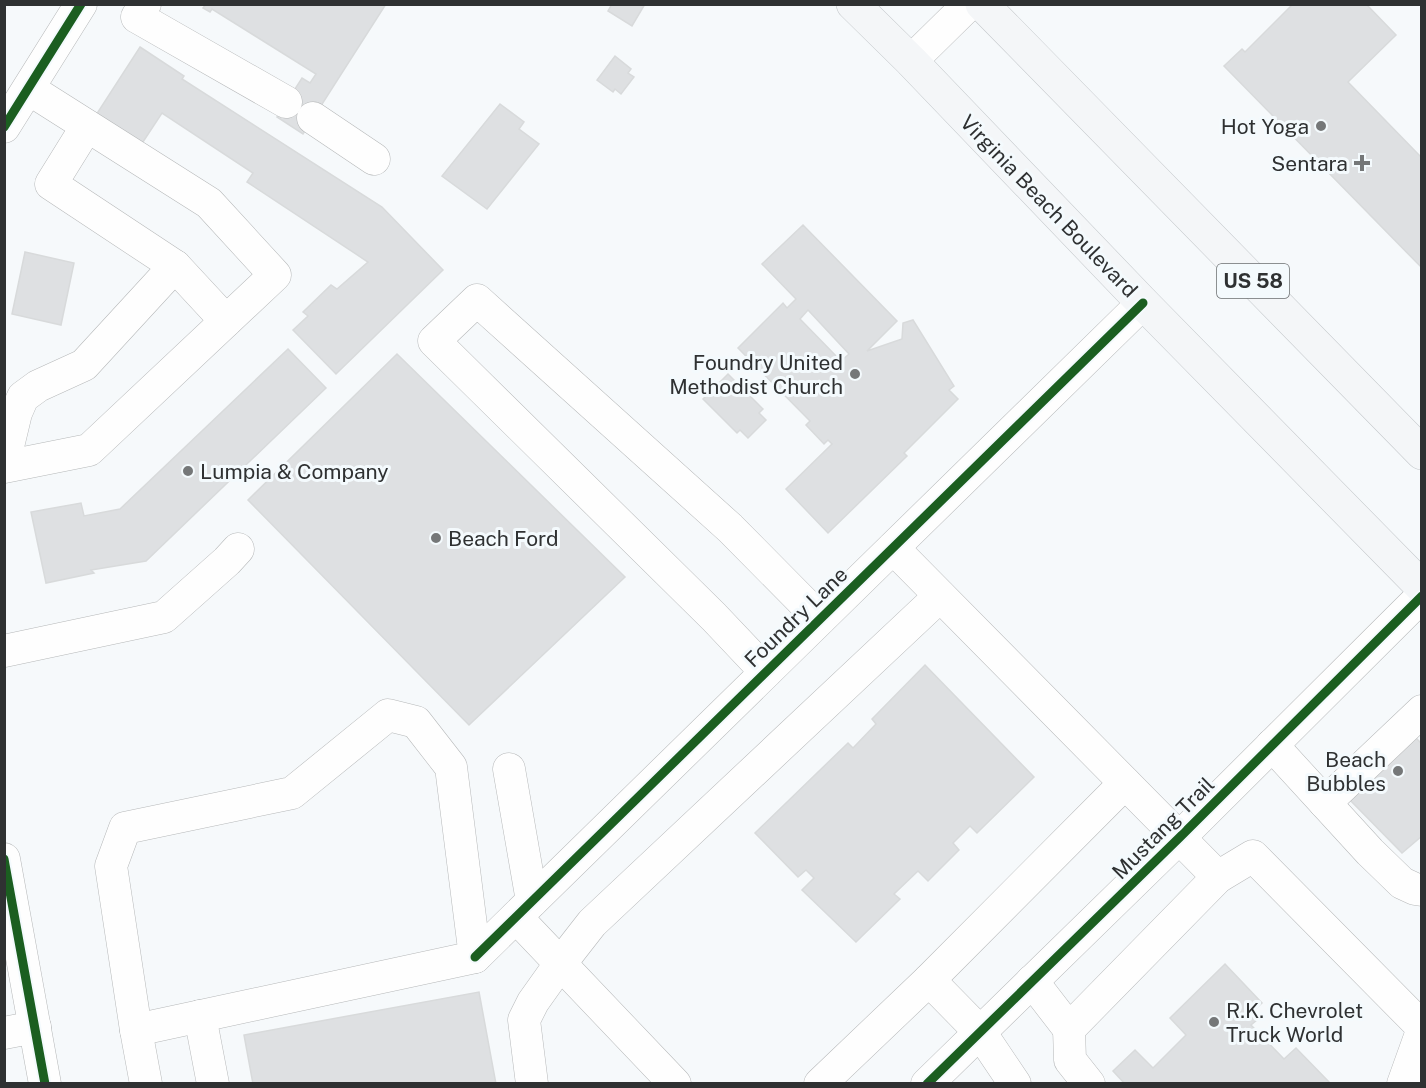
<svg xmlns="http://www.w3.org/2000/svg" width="1426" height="1088" font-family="'Public Sans',sans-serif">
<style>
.building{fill:#dee0e2;stroke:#d8dadb;stroke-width:1.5;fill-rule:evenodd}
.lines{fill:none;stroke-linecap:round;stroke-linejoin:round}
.minor-casing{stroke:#b6b8b9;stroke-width:33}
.major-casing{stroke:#c3c7ca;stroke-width:34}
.minor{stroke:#fefefe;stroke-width:32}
.major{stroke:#f4f6f8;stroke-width:33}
.cycleway-casing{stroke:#f4fafd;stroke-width:13}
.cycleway{stroke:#1b5e20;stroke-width:9}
.poi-dot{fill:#757778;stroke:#f4fafd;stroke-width:2}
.labels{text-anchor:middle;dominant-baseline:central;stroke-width:6;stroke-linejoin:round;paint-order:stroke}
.shield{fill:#f4fafd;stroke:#6a6d6f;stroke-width:1.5}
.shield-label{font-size:20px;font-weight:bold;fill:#2f3132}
.poi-label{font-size:21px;fill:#2f3132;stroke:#f4fafd;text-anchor:end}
.street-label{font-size:21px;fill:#2f3132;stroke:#f4fafd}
</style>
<rect width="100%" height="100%" fill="#f6f9fb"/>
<g class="building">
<path d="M206,4H386L303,134L277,117L302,78L310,83L316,74L212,9L210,12L203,8Z"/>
<path d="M612,4H645L632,26L608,11Z"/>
<path d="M1293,4H1366L1396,35L1348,82L1422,158V268L1224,66L1242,49L1245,52Z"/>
<path d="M140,47L184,76L182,79L382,207L443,270L336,374L293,330L308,316L303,312L331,285L337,289L368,262L247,182L253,173L162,113L141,145L96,115Z"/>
<path d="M615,56L631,69L628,73L634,77L621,94L615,89L613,92L597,80Z"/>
<path d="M500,104L524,122L519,129L539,144L487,209L442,176Z"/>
<path d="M803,225L897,321L867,351L902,339L903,323L913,320L954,386L949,390L958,399L904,453L907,456L828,533L786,489L832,444L828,440L824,444L806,425L810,421L738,348L783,303L787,308L796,299L762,264ZM808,310L849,354L841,361L800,319Z"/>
<path d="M25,252L74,263L61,325L12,314Z"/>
<path d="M288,349L326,388L146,561L91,570L94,573L46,583L31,512L81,503L84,516L120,509Z"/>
<path d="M397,354L625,577L469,725L248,500Z"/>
<path d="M728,374L763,409L759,413L766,420L748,438L740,430L737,433L703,399Z"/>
<path d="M925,665L1034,777L977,833L970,826L953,843L959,850L928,881L918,871L894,894L900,899L856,942L802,890L814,878L806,870L798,877L755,833L848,743L853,748L876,724L872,719Z"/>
<path d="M1412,734L1422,744V836L1402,853L1348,798Z"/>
<path d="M1225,964L1262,1003L1251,1013L1257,1020L1251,1025L1284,1059L1296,1048L1331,1084H1125L1113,1071L1135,1050L1153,1068L1186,1035L1170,1018Z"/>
<path d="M479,992L496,1084H253L244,1035Z"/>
</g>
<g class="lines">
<defs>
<g id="minor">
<path d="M145,4L137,17L286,102"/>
<path d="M911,61L969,4"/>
<path d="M313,118L374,159"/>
<path d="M4,127L81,4"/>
<path d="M175,266L226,321"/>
<path d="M4,463L16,413L23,397L38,386L84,365L175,266L51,184L87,126"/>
<path d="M4,467L89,450L275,275L209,203L29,89"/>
<path d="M893,548L1218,877L1253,856L1422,1027"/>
<path d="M4,651L164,617L227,561L238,549"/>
<path d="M766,672L714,617L434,341L477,300L730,528L820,619"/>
<path d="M388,715L416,722L451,767L475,957L136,1030L111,866L125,828L292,793Z"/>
<path d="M1272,745L1370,852L1402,883L1415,889L1422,890"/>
<path d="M509,769L532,901"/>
<path d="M1325,803L1422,711"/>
<path d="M4,859L45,1084"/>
<path d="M516,917L675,1084"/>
<path d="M475,957L1143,303"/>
<path d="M929,980L1125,783"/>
<path d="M1032,981L1069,1029L1218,877"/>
<path d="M200,1016L213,1084"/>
<path d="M1069,1029L1070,1060L1089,1084"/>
<path d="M136,1030L146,1084"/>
<path d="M4,1033L35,1027"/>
<path d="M532,1084L524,1020L533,1002L560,964L592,923L940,596"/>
<path d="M820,1084L929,980L980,1032L1015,1084"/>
<path d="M927,1084L1179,838L1422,596"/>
<path d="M1403,1084L1422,1031"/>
</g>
<g id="major">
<path d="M853,4L911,61L1143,303L1422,587"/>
<path d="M982,4L1422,453"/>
</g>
</defs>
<use href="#minor" class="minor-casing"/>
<use href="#major" class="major-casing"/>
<use href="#minor" class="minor"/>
<use href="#major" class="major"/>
<defs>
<g id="cycleway">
<path d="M4,127L81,4"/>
<path d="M4,859L45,1084"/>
<path d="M475,957L1143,303"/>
<path d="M927,1084L1179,838L1422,596"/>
</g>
</defs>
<use href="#cycleway" class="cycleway-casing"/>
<use href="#cycleway" class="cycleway"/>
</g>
<g class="poi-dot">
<circle cx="1321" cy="126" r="6"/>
<path d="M1359 154h6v6h6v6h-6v6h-6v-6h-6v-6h6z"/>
<circle cx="855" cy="374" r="6"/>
<circle cx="188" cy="471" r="6"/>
<circle cx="436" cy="538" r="6"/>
<circle cx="1398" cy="771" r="6"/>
<circle cx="1214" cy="1022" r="6"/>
</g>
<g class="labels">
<rect class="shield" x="1217" y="264" width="72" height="34" rx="4.5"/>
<g class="shield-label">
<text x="1253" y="281">US 58</text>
</g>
<g class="poi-label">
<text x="1309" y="126">Hot Yoga</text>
<text x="1348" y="163">Sentara</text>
<text x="843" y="362">Foundry United<tspan x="843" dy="24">Methodist Church</tspan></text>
<text x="200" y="471" text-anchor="start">Lumpia &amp; Company</text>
<text x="448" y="538" text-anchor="start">Beach Ford</text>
<text x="1386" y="759">Beach<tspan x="1386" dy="24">Bubbles</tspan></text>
<text x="1226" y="1010" text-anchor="start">R.K. Chevrolet<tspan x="1226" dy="24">Truck World</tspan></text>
</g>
<g class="street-label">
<text transform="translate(1049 206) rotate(46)">Virginia Beach Boulevard</text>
<text transform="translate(796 617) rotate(-44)">Foundry Lane</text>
<text transform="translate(1163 828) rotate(-45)">Mustang Trail</text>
</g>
</g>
<rect width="1426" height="1088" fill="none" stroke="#2f3132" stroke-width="12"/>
</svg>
